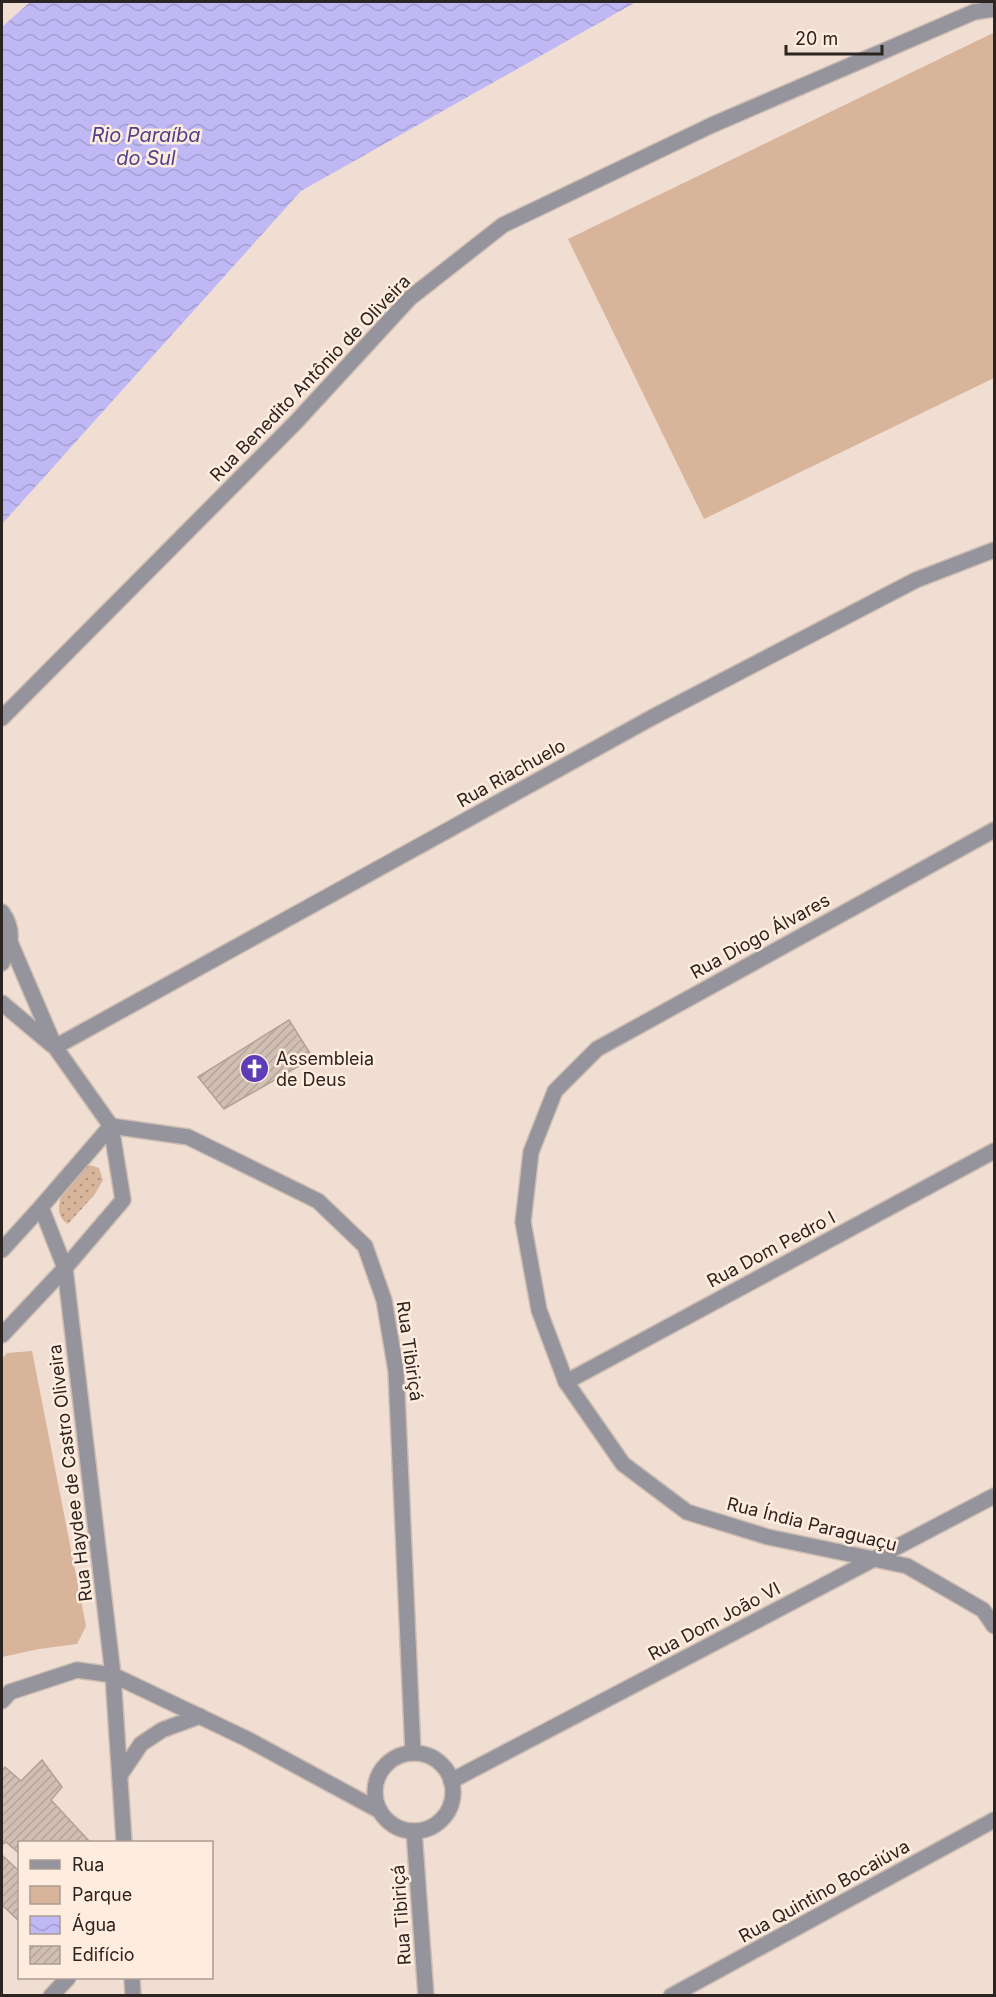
<svg xmlns="http://www.w3.org/2000/svg" width="996" height="1997" font-family="Inter,sans-serif">
<style>
.grass{fill:url(#grass-dots)}
.park{fill:#d8b49a}
.water{fill:url(#water-waves)}
.building{fill:url(#building-hatch);stroke:#b3a195;stroke-width:1.5}
.lines{fill:none;stroke-linecap:round;stroke-linejoin:round}
.minor-casing{stroke:#cdbdb2;stroke-width:18}
.tertiary-casing{stroke:#cdbdb2;stroke-width:18}
.minor{stroke:#95949c;stroke-width:15}
.tertiary{stroke:#95949c;stroke-width:15}
.labels{text-anchor:middle;dominant-baseline:central;stroke-width:5;stroke-linejoin:round;paint-order:stroke}
.street-label{font-size:18px;fill:#2b2420;stroke:#feecdf}
.poi-label{font-size:18px;fill:#2b2420;stroke:#feecdf;text-anchor:start}
.water-label{font-size:20px;font-style:italic;fill:#51438b;stroke:#feecdf}
</style>
<defs>
<pattern id="grass-dots" width="8" height="8" patternUnits="userSpaceOnUse" patternTransform="scale(1.5)"><rect width="8" height="8" fill="#d8b49a"/><path d="M2 2h.1M6 6h.1" fill="none" stroke="#af927d" stroke-width="1.8" stroke-linecap="round"/></pattern>
<pattern id="water-waves" width="16" height="10" patternUnits="userSpaceOnUse" patternTransform="scale(1.5)"><rect width="16" height="10" fill="#bfb8f4"/><path d="M0 5q4-4 8 0t8 0" fill="none" stroke="#a49ed1"/></pattern>
<pattern id="building-hatch" width="6" height="6" patternUnits="userSpaceOnUse" patternTransform="scale(1.5)"><rect width="6" height="6" fill="#d1bfb3"/><path d="M-1 1l2-2M0 6l6-6M5 7l2-2" fill="none" stroke="#b4a49a"/></pattern>
</defs>
<rect width="100%" height="100%" fill="#f1ded2"/>
<path class="grass" d="M90,1165L99,1168L103,1180L95,1194L68,1224C65,1222 62,1220 61,1217C52,1199 75,1172 90,1165Z"/>
<g class="park">
<path d="M993,33L994,378L704,519L568,239Z"/>
<path d="M32,1351L86,1626L77,1644L39,1649L2,1657V1359L7,1353Z"/>
</g>
<path class="water" d="M30,2H636L301,191L2,524V27Z"/>
<g class="building">
<path d="M289,1020L313,1058L224,1109L198,1077Z"/>
<path d="M42,1760L62,1787L51,1800L90,1842H20V1854L6,1842L2,1845V1771L5,1767L21,1781Z"/>
<path d="M2,1855L20,1872V1922L2,1905Z"/>
</g>
<g class="lines">
<defs>
<g id="minor">
<path d="M2,718L296,422L410,298L503,225L712,125L974,12L994,9"/>
<path d="M994,830L597,1049L555,1091L531,1152L523,1222L539,1310L566,1382L623,1464L687,1512L768,1537L907,1566L983,1610L994,1626"/>
<path d="M2,912C14,929 12,946 2,963"/>
<path d="M55,1047L653,717L916,580L994,550"/>
<path d="M111,1126L188,1137L318,1201L365,1246L384,1300L396,1371L413,1753"/>
<path d="M41,1207L65,1268L113,1675L124,1842"/>
<path d="M566,1382L994,1151"/>
<path d="M2,1701L10,1692L77,1670L113,1675L247,1739L380,1811"/>
<circle cx="414" cy="1792" r="39"/>
<path d="M120,1775L141,1744L162,1730L200,1716"/>
<path d="M451,1781L994,1496"/>
<path d="M414,1831L426,1996"/>
<path d="M132,1978L133,1996"/>
<path d="M51,1996L68,1978"/>
<path d="M671,1996L994,1820"/>
</g>
<g id="tertiary">
<path d="M2,1003L52,1045"/>
<path d="M2,1250L41,1207L111,1126"/>
<path d="M2,1335L65,1268L123,1200L111,1126L55,1047L10,942"/>
</g>
</defs>
<use href="#minor" class="minor-casing"/>
<use href="#tertiary" class="tertiary-casing"/>
<use href="#minor" class="minor"/>
<use href="#tertiary" class="tertiary"/>
</g>
<defs>
<symbol id="church-disc" viewBox="-11 -11 22 22"><circle r="9.5" fill="#5d3eb6" stroke="#feecdf"/><path d="M-1.2-6h2.4v3.5h3.3v2.4h-3.3V6h-2.4V-.1h-3.3v-2.4h3.3Z" fill="#fff"/></symbol>
</defs>
<g fill-rule="evenodd">
<use href="#church-disc" x="238" y="1052" width="33" height="33"/>
</g>
<g class="labels">
<g class="street-label">
<text transform="translate(310 378) rotate(-46)">Rua Benedito Antônio de Oliveira</text>
<text transform="translate(511 773) rotate(-29)">Rua Riachuelo</text>
<text transform="translate(760 936) rotate(-29)">Rua Diogo Álvares</text>
<text transform="translate(771 1249) rotate(-28)">Rua Dom Pedro I</text>
<text transform="translate(410 1351) rotate(82)">Rua Tibiriçá</text>
<text transform="translate(70 1473) rotate(-97)">Rua Haydee de Castro Oliveira</text>
<text transform="translate(812 1524) rotate(14)">Rua Índia Paraguaçu</text>
<text transform="translate(714 1621) rotate(-28)">Rua Dom João VI</text>
<text transform="translate(824 1891) rotate(-29)">Rua Quintino Bocaiúva</text>
<text transform="translate(401 1915) rotate(-94)">Rua Tibiriçá</text>
</g>
<g class="poi-label">
<text x="276" y="1058">Assembleia<tspan x="276" dy="21">de Deus</tspan></text>
</g>
<g class="water-label">
<text x="146" y="135">Rio Paraíba<tspan x="146" dy="23">do Sul</tspan></text>
</g>
</g>
<rect width="996" height="1997" fill="none" stroke="#2b2420" stroke-width="6"/>
<rect x="18" y="1841" width="195" height="138" fill="#feecdf" stroke="#aa9c93" stroke-width="1.5"/>
<rect x="30" y="1860" width="30" height="9" fill="#95949c" stroke="#aa9c93" stroke-width="1.5"/>
<text x="72" y="1871" font-size="18" fill="#2b2420">Rua</text>
<rect x="30" y="1886" width="30" height="18" fill="#d8b49a" stroke="#aa9c93" stroke-width="1.5"/>
<text x="72" y="1901" font-size="18" fill="#2b2420">Parque</text>
<rect x="30" y="1916" width="30" height="18" fill="url(#water-waves)" stroke="#aa9c93" stroke-width="1.5"/>
<text x="72" y="1931" font-size="18" fill="#2b2420">Água</text>
<rect x="30" y="1946" width="30" height="18" fill="url(#building-hatch)" stroke="#aa9c93" stroke-width="1.5"/>
<text x="72" y="1961" font-size="18" fill="#2b2420">Edifício</text>
<path d="M786 45v9h96v-9" fill="none" stroke="#2b2420" stroke-width="3"/>
<text x="795" y="45" font-size="18" fill="#2b2420" stroke="#feecdf" stroke-width="4.5" paint-order="stroke">20 m</text>
</svg>
